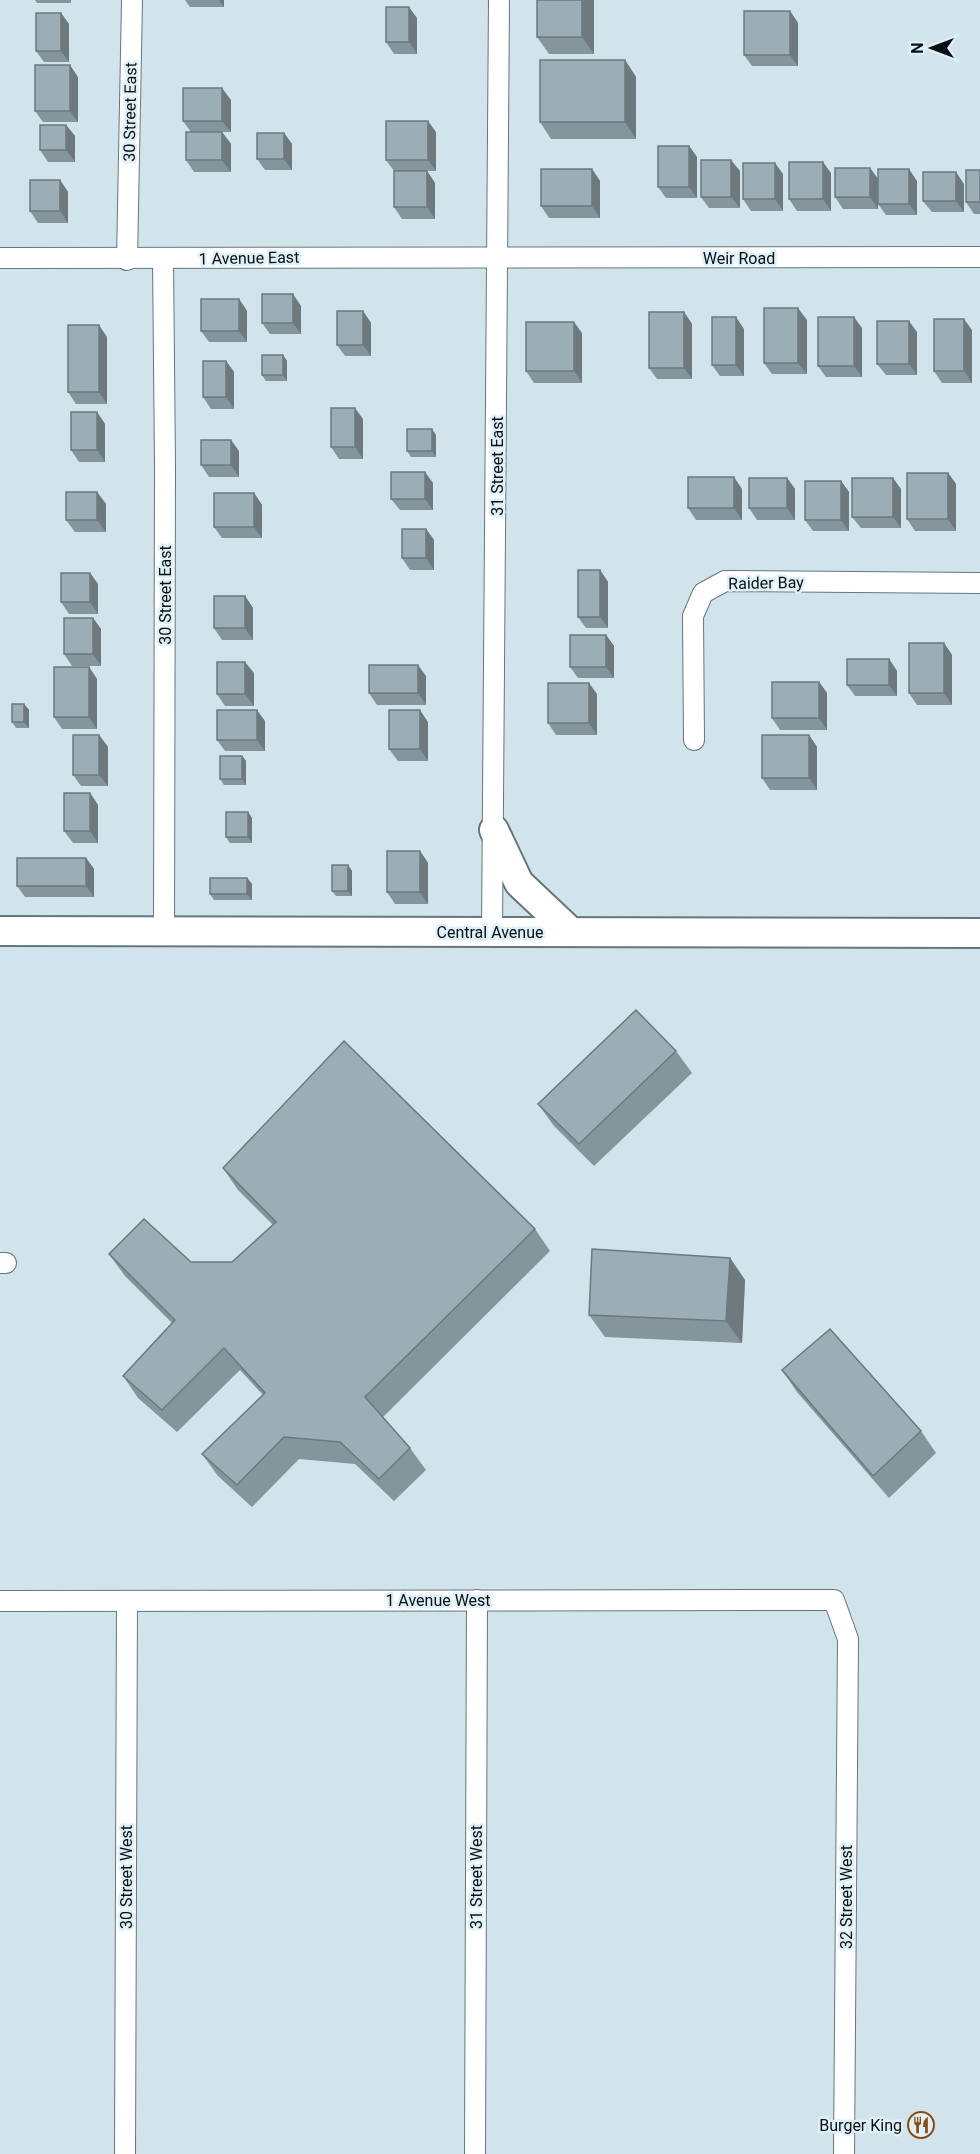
<svg xmlns="http://www.w3.org/2000/svg" width="980" height="2154" font-family="Roboto,sans-serif">
<style>
.lines{fill:none;stroke-linecap:round;stroke-linejoin:round}
.street-casing{stroke:#66767e;stroke-width:22}
.secondary-casing{stroke:#66767e;stroke-width:32}
.street{stroke:#fff;stroke-width:20}
.secondary{stroke:#fff;stroke-width:28}
.wall{fill:#85959c}
.shaded-wall{fill:#6c797f}
.building{fill:#9badb5;stroke:#6c797f;stroke-width:1.5}
.labels{text-anchor:middle;dominant-baseline:central;stroke-width:5;stroke-linejoin:round;paint-order:stroke}
.street-label{font-size:16px;fill:#080e11;stroke:#def1f9}
.poi-label{font-size:16px;fill:#080e11;stroke:#def1f9;text-anchor:end}
</style>
<rect width="100%" height="100%" fill="#d1e4ec"/>
<g class="lines">
<defs>
<g id="street">
<path d="M0,258L980,257"/>
<path d="M163,259L165,466L164,931"/>
<path d="M127,260L132,0"/>
<path d="M694,740L693,616L703,593L725,581L980,583"/>
<path d="M492,932L499,0"/>
<path d="M0,1263H6"/>
<path d="M0,1601L834,1600L848,1639L844,2154"/>
<path d="M125,2154L127,1601"/>
<path d="M475,2154L477,1600"/>
</g>
<g id="secondary">
<path d="M494,830L519,883L571,932"/>
<path d="M0,931L980,933"/>
</g>
</defs>
<use href="#street" class="street-casing"/>
<use href="#secondary" class="secondary-casing"/>
<use href="#street" class="street"/>
<use href="#secondary" class="secondary"/>
</g>
<g class="wall">
<path d="M35,0H71V3H37Z"/>
<path d="M185,0H224V7H190Z"/>
<path d="M594,0V54H549L537,37Z"/>
<path d="M790,11L798,23V66H752L744,55Z"/>
<path d="M61,13L69,24V62H44L36,51Z"/>
<path d="M417,18V54H394L386,42Z"/>
<path d="M625,60L636,77V139H551L540,122Z"/>
<path d="M78,77V122H43L35,111Z"/>
<path d="M231,100V132H222L231,144V172H194L186,160L191,132L183,121Z"/>
<path d="M66,125L75,136V162H48L40,150Z"/>
<path d="M436,132V171H427L435,183V219H402L394,207V171L386,160Z"/>
<path d="M284,133L292,144V170H265L257,159Z"/>
<path d="M689,146L697,157V198H666L658,187Z"/>
<path d="M870,168L878,179L917,181V215H886L878,204V209H843L835,197Z"/>
<path d="M592,169L600,181V218H549L541,206Z"/>
<path d="M980,170V214H974L966,202Z"/>
<path d="M740,171V208H709L701,197Z"/>
<path d="M831,173V211H797L789,199Z"/>
<path d="M783,174V211H751L743,199Z"/>
<path d="M60,180L68,192V223H38L30,211Z"/>
<path d="M964,184V212H932L923,201Z"/>
<path d="M239,299L247,311V342H209L201,331Z"/>
<path d="M301,306V334H270L262,323Z"/>
<path d="M363,311L371,323V356H345L337,345Z"/>
<path d="M684,312L692,324V379H657L649,368Z"/>
<path d="M807,320V374H772L764,363Z"/>
<path d="M862,328V377H826L818,366Z"/>
<path d="M744,329V376H720L712,365Z"/>
<path d="M972,330V383H942L934,371Z"/>
<path d="M917,332V375H886L877,364Z"/>
<path d="M582,333V383H534L526,371Z"/>
<path d="M107,337V404H76L68,392Z"/>
<path d="M283,355L287,361V381H266L262,375Z"/>
<path d="M226,361L234,372V409H211L203,397Z"/>
<path d="M97,412L105,424V462H79L71,450Z"/>
<path d="M363,419V459H339L331,447Z"/>
<path d="M436,435V457H411L407,451Z"/>
<path d="M239,451V477H209L201,465Z"/>
<path d="M948,473L956,484V531H915L907,519Z"/>
<path d="M787,478L795,489V520H757L749,508Z"/>
<path d="M841,481L849,492V531H813L805,520Z"/>
<path d="M433,483V510H400L391,499Z"/>
<path d="M742,489V520H696L688,508Z"/>
<path d="M901,489V528H861L852,517Z"/>
<path d="M97,492L106,504V532H75L66,520Z"/>
<path d="M254,493L262,505V538H222L214,527Z"/>
<path d="M426,529L434,540V570H410L402,558Z"/>
<path d="M600,570L608,582V628H586L578,617Z"/>
<path d="M90,573L98,584V614H69L61,602Z"/>
<path d="M245,596L253,608V640H222L214,628Z"/>
<path d="M93,618L101,629V666H72L64,654Z"/>
<path d="M606,635L614,646V678H578L570,667Z"/>
<path d="M944,643L952,655V705H917L909,693Z"/>
<path d="M889,659L897,671V696H855L847,685Z"/>
<path d="M89,667L97,679V729H62L54,717Z"/>
<path d="M254,673V706H225L217,694Z"/>
<path d="M426,676V705H377L369,693Z"/>
<path d="M819,682L827,693V730H780L772,718Z"/>
<path d="M597,694V735H556L548,723Z"/>
<path d="M24,704L29,710V728H16L12,722Z"/>
<path d="M265,721V751H225L217,740Z"/>
<path d="M428,722V761H398L389,749Z"/>
<path d="M99,735L108,747V786H81L73,775Z"/>
<path d="M809,735L817,747V790H770L762,778Z"/>
<path d="M242,756L246,761V785H224L220,779Z"/>
<path d="M90,793L98,805V843H73L64,831Z"/>
<path d="M248,812L252,818V843H230L226,837Z"/>
<path d="M420,851L428,863V904H395L387,892Z"/>
<path d="M86,858L94,869V897H25L17,886Z"/>
<path d="M348,865L352,871V896H336L332,891Z"/>
<path d="M247,878L252,884V900H214L210,894Z"/>
<path d="M676,1051L692,1073L594,1166L554,1126L538,1104Z"/>
<path d="M223,1168L535,1229L550,1251L383,1417L410,1448L426,1470L394,1501L355,1464L299,1459L252,1507L218,1476L202,1454L263,1395L240,1370L177,1432L138,1398L123,1376L172,1323L125,1276L109,1254L191,1262H232L273,1225L238,1190Z"/>
<path d="M730,1258L745,1280L742,1343L605,1337L589,1315Z"/>
<path d="M782,1370L921,1431L936,1453L889,1498L797,1392Z"/>
</g>
<g class="shaded-wall">
<path d="M219,0H224V7Z"/>
<path d="M582,0H594V54L582,37Z"/>
<path d="M409,7L417,18V54L409,42Z"/>
<path d="M790,11L798,23V66L790,55Z"/>
<path d="M61,13L69,24V62L61,51Z"/>
<path d="M625,60L636,77V139L625,122Z"/>
<path d="M70,65L78,77V122L70,111Z"/>
<path d="M222,88L231,100V132L222,121Z"/>
<path d="M428,121L436,132V171L428,160Z"/>
<path d="M66,125L75,136V162L66,150Z"/>
<path d="M222,132L231,144V172L222,160Z"/>
<path d="M284,133L292,144V170L284,159Z"/>
<path d="M689,146L697,157V198L689,187Z"/>
<path d="M731,160L740,171V208L731,197Z"/>
<path d="M823,162L831,173V211L823,199Z"/>
<path d="M775,163L783,174V211L775,199Z"/>
<path d="M870,168L878,179V209L870,197Z"/>
<path d="M592,169L600,181V218L592,206Z"/>
<path d="M909,169L917,181V215L909,204Z"/>
<path d="M427,171L435,183V219L427,207Z"/>
<path d="M956,172L964,184V212L956,201Z"/>
<path d="M60,180L68,192V223L60,211Z"/>
<path d="M293,294L301,306V334L293,323Z"/>
<path d="M239,299L247,311V342L239,331Z"/>
<path d="M798,308L807,320V374L798,363Z"/>
<path d="M363,311L371,323V356L363,345Z"/>
<path d="M684,312L692,324V379L684,368Z"/>
<path d="M736,317L744,329V376L736,365Z"/>
<path d="M854,317L862,328V377L854,366Z"/>
<path d="M964,319L972,330V383L964,371Z"/>
<path d="M909,321L917,332V375L909,364Z"/>
<path d="M574,322L582,333V383L574,371Z"/>
<path d="M99,325L107,337V404L99,392Z"/>
<path d="M283,355L287,361V381L283,375Z"/>
<path d="M226,361L234,372V409L226,397Z"/>
<path d="M355,408L363,419V459L355,447Z"/>
<path d="M97,412L105,424V462L97,450Z"/>
<path d="M432,429L436,435V457L432,451Z"/>
<path d="M231,440L239,451V477L231,465Z"/>
<path d="M425,472L433,483V510L425,499Z"/>
<path d="M948,473L956,484V531L948,519Z"/>
<path d="M734,477L742,489V520L734,508Z"/>
<path d="M787,478L795,489V520L787,508Z"/>
<path d="M893,478L901,489V528L893,517Z"/>
<path d="M841,481L849,492V531L841,520Z"/>
<path d="M97,492L106,504V532L97,520Z"/>
<path d="M254,493L262,505V538L254,527Z"/>
<path d="M426,529L434,540V570L426,558Z"/>
<path d="M600,570L608,582V628L600,617Z"/>
<path d="M90,573L98,584V614L90,602Z"/>
<path d="M245,596L253,608V640L245,628Z"/>
<path d="M93,618L101,629V666L93,654Z"/>
<path d="M606,635L614,646V678L606,667Z"/>
<path d="M944,643L952,655V705L944,693Z"/>
<path d="M889,659L897,671V696L889,685Z"/>
<path d="M245,662L254,673V706L245,694Z"/>
<path d="M418,665L426,676V705L418,693Z"/>
<path d="M89,667L97,679V729L89,717Z"/>
<path d="M819,682L827,693V730L819,718Z"/>
<path d="M589,683L597,694V735L589,723Z"/>
<path d="M24,704L29,710V728L24,722Z"/>
<path d="M257,710L265,721V751L257,740Z"/>
<path d="M420,710L428,722V761L420,749Z"/>
<path d="M99,735L108,747V786L99,775Z"/>
<path d="M809,735L817,747V790L809,778Z"/>
<path d="M242,756L246,761V785L242,779Z"/>
<path d="M90,793L98,805V843L90,831Z"/>
<path d="M248,812L252,818V843L248,837Z"/>
<path d="M420,851L428,863V904L420,892Z"/>
<path d="M86,858L94,869V897L86,886Z"/>
<path d="M348,865L352,871V896L348,891Z"/>
<path d="M247,878L252,884V900L247,894Z"/>
<path d="M730,1258L745,1280L742,1343L726,1321Z"/>
</g>
<g class="building">
<rect x="537" y="0" width="45" height="37"/>
<rect x="386" y="7" width="23" height="35"/>
<rect x="744" y="11" width="46" height="44"/>
<rect x="36" y="13" width="25" height="38"/>
<rect x="540" y="60" width="85" height="62"/>
<rect x="35" y="65" width="35" height="46"/>
<rect x="183" y="88" width="39" height="33"/>
<rect x="386" y="121" width="42" height="39"/>
<rect x="40" y="125" width="26" height="25"/>
<rect x="186" y="132" width="36" height="28"/>
<rect x="257" y="133" width="27" height="26"/>
<rect x="658" y="146" width="31" height="41"/>
<rect x="701" y="160" width="30" height="37"/>
<rect x="789" y="162" width="34" height="37"/>
<rect x="743" y="163" width="32" height="36"/>
<rect x="835" y="168" width="35" height="29"/>
<rect x="541" y="169" width="51" height="37"/>
<rect x="878" y="169" width="31" height="35"/>
<rect x="966" y="170" width="14" height="32"/>
<rect x="394" y="171" width="33" height="36"/>
<rect x="923" y="172" width="33" height="29"/>
<rect x="30" y="180" width="30" height="31"/>
<rect x="262" y="294" width="31" height="29"/>
<rect x="201" y="299" width="38" height="32"/>
<rect x="764" y="308" width="34" height="55"/>
<rect x="337" y="311" width="26" height="34"/>
<rect x="649" y="312" width="35" height="56"/>
<rect x="712" y="317" width="24" height="48"/>
<rect x="818" y="317" width="36" height="49"/>
<rect x="934" y="319" width="30" height="52"/>
<rect x="877" y="321" width="32" height="43"/>
<rect x="526" y="322" width="48" height="49"/>
<rect x="68" y="325" width="31" height="67"/>
<rect x="262" y="355" width="21" height="20"/>
<rect x="203" y="361" width="23" height="36"/>
<rect x="331" y="408" width="24" height="39"/>
<rect x="71" y="412" width="26" height="38"/>
<rect x="407" y="429" width="25" height="22"/>
<rect x="201" y="440" width="30" height="25"/>
<rect x="391" y="472" width="34" height="27"/>
<rect x="907" y="473" width="41" height="46"/>
<rect x="688" y="477" width="46" height="31"/>
<rect x="749" y="478" width="38" height="30"/>
<rect x="852" y="478" width="41" height="39"/>
<rect x="805" y="481" width="36" height="39"/>
<rect x="66" y="492" width="31" height="28"/>
<rect x="214" y="493" width="40" height="34"/>
<rect x="402" y="529" width="24" height="29"/>
<rect x="578" y="570" width="22" height="47"/>
<rect x="61" y="573" width="29" height="29"/>
<rect x="214" y="596" width="31" height="32"/>
<rect x="64" y="618" width="29" height="36"/>
<rect x="570" y="635" width="36" height="32"/>
<rect x="909" y="643" width="35" height="50"/>
<rect x="847" y="659" width="42" height="26"/>
<rect x="217" y="662" width="28" height="32"/>
<rect x="369" y="665" width="49" height="28"/>
<rect x="54" y="667" width="35" height="50"/>
<rect x="772" y="682" width="47" height="36"/>
<rect x="548" y="683" width="41" height="40"/>
<rect x="12" y="704" width="12" height="18"/>
<rect x="217" y="710" width="40" height="30"/>
<rect x="389" y="710" width="31" height="39"/>
<rect x="73" y="735" width="26" height="40"/>
<rect x="762" y="735" width="47" height="43"/>
<rect x="220" y="756" width="22" height="23"/>
<rect x="64" y="793" width="26" height="38"/>
<rect x="226" y="812" width="22" height="25"/>
<rect x="387" y="851" width="33" height="41"/>
<rect x="17" y="858" width="69" height="28"/>
<rect x="332" y="865" width="16" height="26"/>
<rect x="210" y="878" width="37" height="16"/>
<path d="M636,1010L676,1051L579,1144L538,1104Z"/>
<path d="M344,1041L535,1229L365,1397L410,1448L379,1479L340,1442L284,1437L237,1485L202,1454L265,1393L224,1348L162,1410L123,1376L175,1320L109,1254L144,1219L191,1262H232L276,1222L223,1168Z"/>
<path d="M592,1249L730,1258L726,1321L589,1315Z"/>
<path d="M830,1329L921,1431L873,1476L782,1370Z"/>
</g>
<defs>
<symbol id="restaurant-ring" viewBox="-11 -11 22 22"><circle r="9.5" fill="#def1f9" stroke="#8b4d0f" stroke-width="1.5"/><path d="M-5-6h1v4h1v-4h1v4h1v-4h1v5L-1.5 .5V6h-2V.5L-5-1ZM5-6V6H3V1.5H1.5Q1.5-4 5-6Z" fill="#8b4d0f"/></symbol>
</defs>
<g fill-rule="evenodd">
<use href="#restaurant-ring" x="906" y="2110" width="30" height="30"/>
</g>
<g class="labels">
<g class="street-label">
<text transform="translate(130 112) rotate(-89)">30 Street East</text>
<text transform="translate(249 258) rotate(-1)">1 Avenue East</text>
<text x="739" y="258">Weir Road</text>
<text transform="translate(497 466) rotate(-90)">31 Street East</text>
<text transform="translate(766 583) rotate(-1)">Raider Bay</text>
<text transform="translate(165 595) rotate(-90)">30 Street East</text>
<text x="490" y="932">Central Avenue</text>
<text x="438" y="1600">1 Avenue West</text>
<text transform="translate(126 1877) rotate(-90)">30 Street West</text>
<text transform="translate(476 1877) rotate(-90)">31 Street West</text>
<text transform="translate(846 1897) rotate(-90)">32 Street West</text>
</g>
<g class="poi-label">
<text x="902" y="2125">Burger King</text>
</g>
</g>
<g transform="translate(932 48) rotate(270)" stroke="#def1f9" stroke-width="4.5" paint-order="stroke">
<path d="M0-4.5L10 22L0 15L-10 22Z" fill="#080e11"/>
<text y="-9" font-size="16" font-weight="bold" text-anchor="middle" fill="#080e11">N</text>
</g>
</svg>
